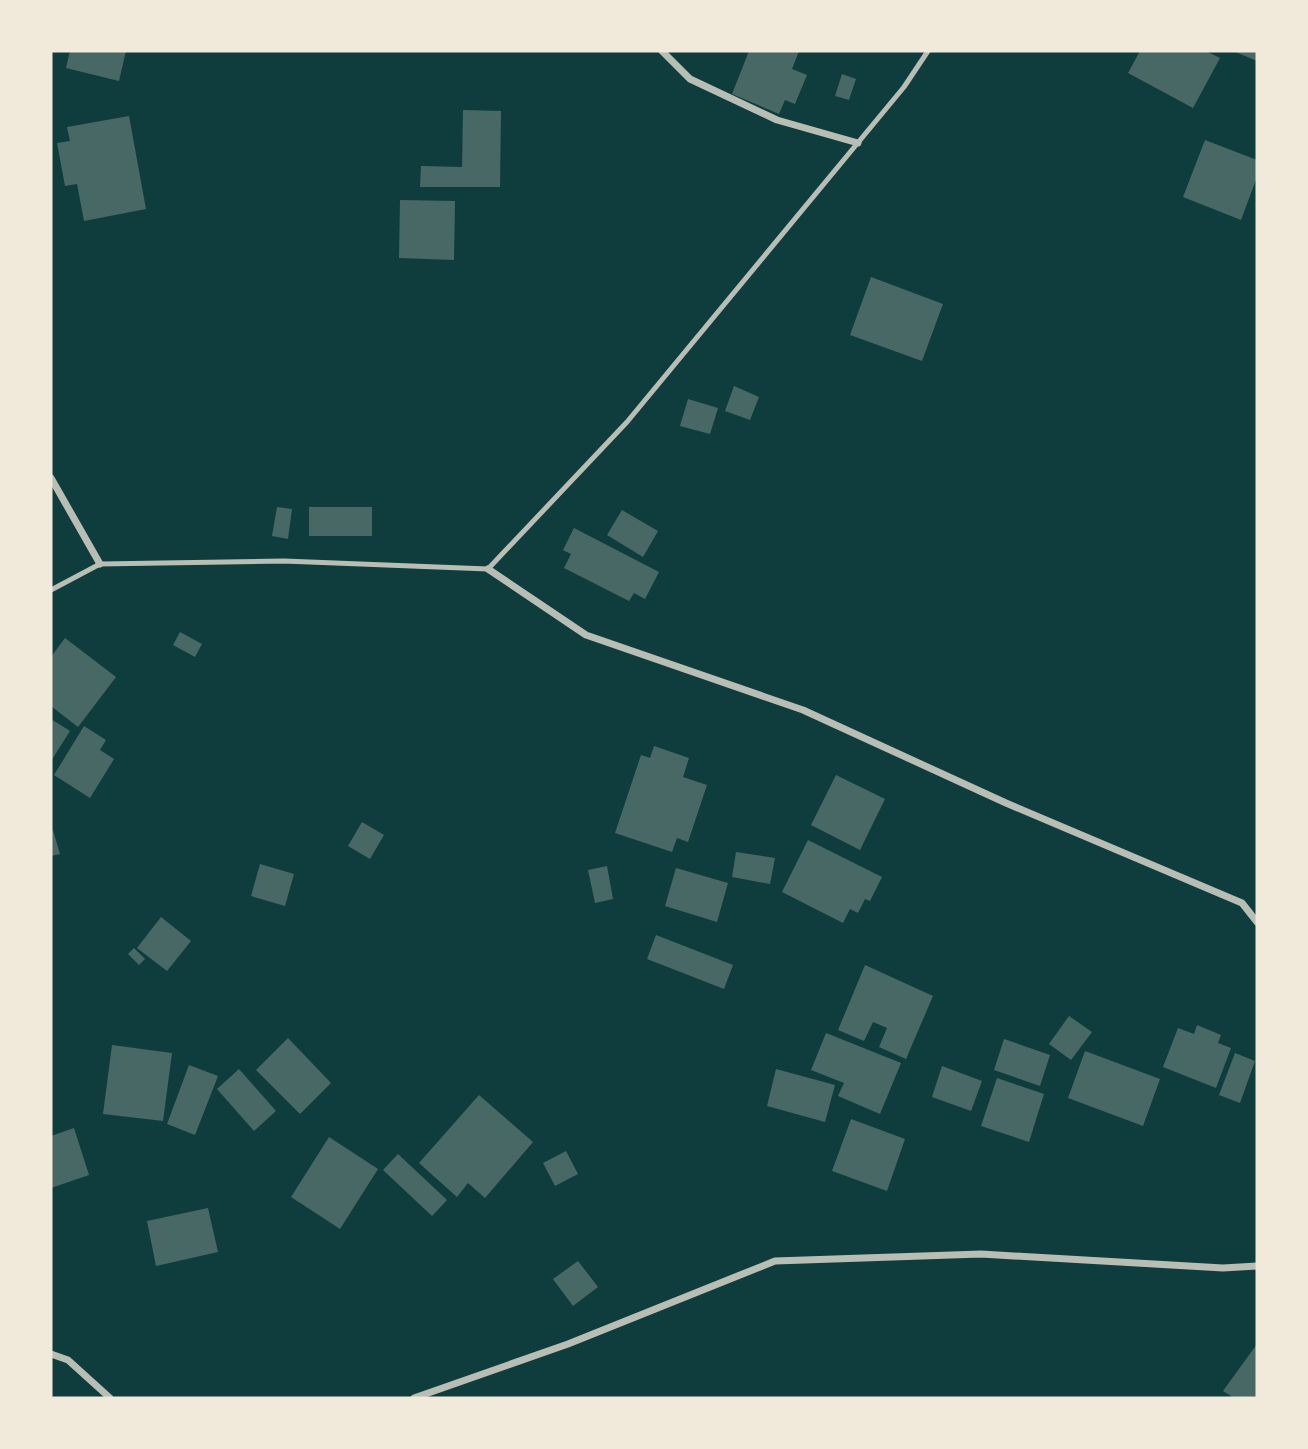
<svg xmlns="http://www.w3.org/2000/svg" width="1308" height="1449" font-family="Figtree,sans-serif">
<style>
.building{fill:#486865}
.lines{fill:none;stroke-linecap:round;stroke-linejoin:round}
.service{stroke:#b8beb3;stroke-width:5}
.minor{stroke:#b8beb3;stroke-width:7}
</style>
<rect width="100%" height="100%" fill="#0f3d3e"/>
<g class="building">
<path d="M70,51H126L119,81L66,68Z"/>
<path d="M749,51H799L792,69L807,75L795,104L785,100L779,114L732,94Z"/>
<path d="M1140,51H1206L1220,58L1193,108L1128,73Z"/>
<path d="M1233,51H1257V61Z"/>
<path d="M842,74L856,79L849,100L835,96Z"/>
<path d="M463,110L501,111L500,187H420L421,166L462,167Z"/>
<path d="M129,116L146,209L84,221L77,184L65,186L57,143L70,141L67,127Z"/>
<path d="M1205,140L1257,160V177L1241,220L1183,197Z"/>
<path d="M400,200L455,201L454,260L399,258Z"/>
<path d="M871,277L943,304L922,361L850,335Z"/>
<path d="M734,386L759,397L750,420L725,411Z"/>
<path d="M688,399L718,408L710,434L680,426Z"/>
<path d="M277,507L292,509L288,539L272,536Z"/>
<rect x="309" y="507" width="63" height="29"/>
<path d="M622,510L658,531L643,557L607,535Z"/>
<path d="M574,528L659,572L645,599L634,593L629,601L564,568L571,554L563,550Z"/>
<path d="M180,632L202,644L195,657L173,645Z"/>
<path d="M65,638L116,677L78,727L51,706V657Z"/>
<path d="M51,719L70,731L51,761Z"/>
<path d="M84,726L106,740L100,750L114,759L90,798L54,775Z"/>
<path d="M654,746L689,758L683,777L707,785L688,842L677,838L672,852L615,833L641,755L650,758Z"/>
<path d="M836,775L885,799L860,850L811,825Z"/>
<path d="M362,822L384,835L370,859L348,846Z"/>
<path d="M53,830L60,854L51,856V831Z"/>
<path d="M808,840L882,877L870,901L865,899L858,913L850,909L843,923L782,892Z"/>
<path d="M736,852L775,858L770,884L732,877Z"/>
<path d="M260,864L294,874L285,906L251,896Z"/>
<path d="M607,866L613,899L595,903L588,870Z"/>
<path d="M676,868L728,883L717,922L665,906Z"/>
<path d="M161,917L191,941L167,971L137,948Z"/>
<path d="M656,935L733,965L724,989L647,959Z"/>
<path d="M134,948L145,959L139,965L128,954Z"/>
<path d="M865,965L933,996L906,1059L879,1047L887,1028L873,1022L864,1041L838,1030Z"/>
<path d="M1069,1016L1092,1032L1071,1060L1049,1044Z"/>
<path d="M1197,1025L1221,1035L1218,1043L1231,1048L1216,1088L1163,1067L1178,1028L1194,1034Z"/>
<path d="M826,1033L901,1063L880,1114L838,1096L844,1083L811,1070Z"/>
<path d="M288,1038L331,1083L300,1114L256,1070Z"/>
<path d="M1004,1039L1050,1055L1040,1086L994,1070Z"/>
<path d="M112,1045L172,1053L163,1121L103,1114Z"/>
<path d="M1085,1051L1160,1079L1143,1126L1068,1098Z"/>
<path d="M1235,1053L1255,1061L1240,1103L1219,1095Z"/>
<path d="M189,1065L218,1076L195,1135L167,1124Z"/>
<path d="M942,1066L982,1081L971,1111L932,1097Z"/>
<path d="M239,1069L276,1111L254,1131L217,1089Z"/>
<path d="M776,1069L835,1085L825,1122L767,1106Z"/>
<path d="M997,1078L1044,1094L1029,1142L981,1126Z"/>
<path d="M479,1095L533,1142L485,1198L468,1183L457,1197L419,1163Z"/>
<path d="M851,1119L905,1139L887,1191L832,1171Z"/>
<path d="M74,1128L89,1175L51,1188V1136Z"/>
<path d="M329,1137L378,1169L340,1229L291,1197Z"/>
<path d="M566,1151L578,1174L555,1186L543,1163Z"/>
<path d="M398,1154L447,1200L432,1216L383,1170Z"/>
<path d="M208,1208L218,1252L156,1266L147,1221Z"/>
<path d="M578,1261L598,1287L573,1306L553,1279Z"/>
<path d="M1257,1344V1398H1234L1223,1391Z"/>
</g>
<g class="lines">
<path class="service" d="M51,590L100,564L284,561L488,569L627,422L904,87L928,51"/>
<g class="minor">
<path d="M662,51L690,79L777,120L858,143"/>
<path d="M51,478L100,564"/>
<path d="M488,569L586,635L803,710L1006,803L1242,903L1257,922"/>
<path d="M51,1354L68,1360L110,1398"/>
<path d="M414,1398L568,1344L775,1261L981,1254L1223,1268L1257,1266"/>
</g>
</g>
<rect width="1308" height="1449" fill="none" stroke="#f1e9da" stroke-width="105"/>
</svg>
